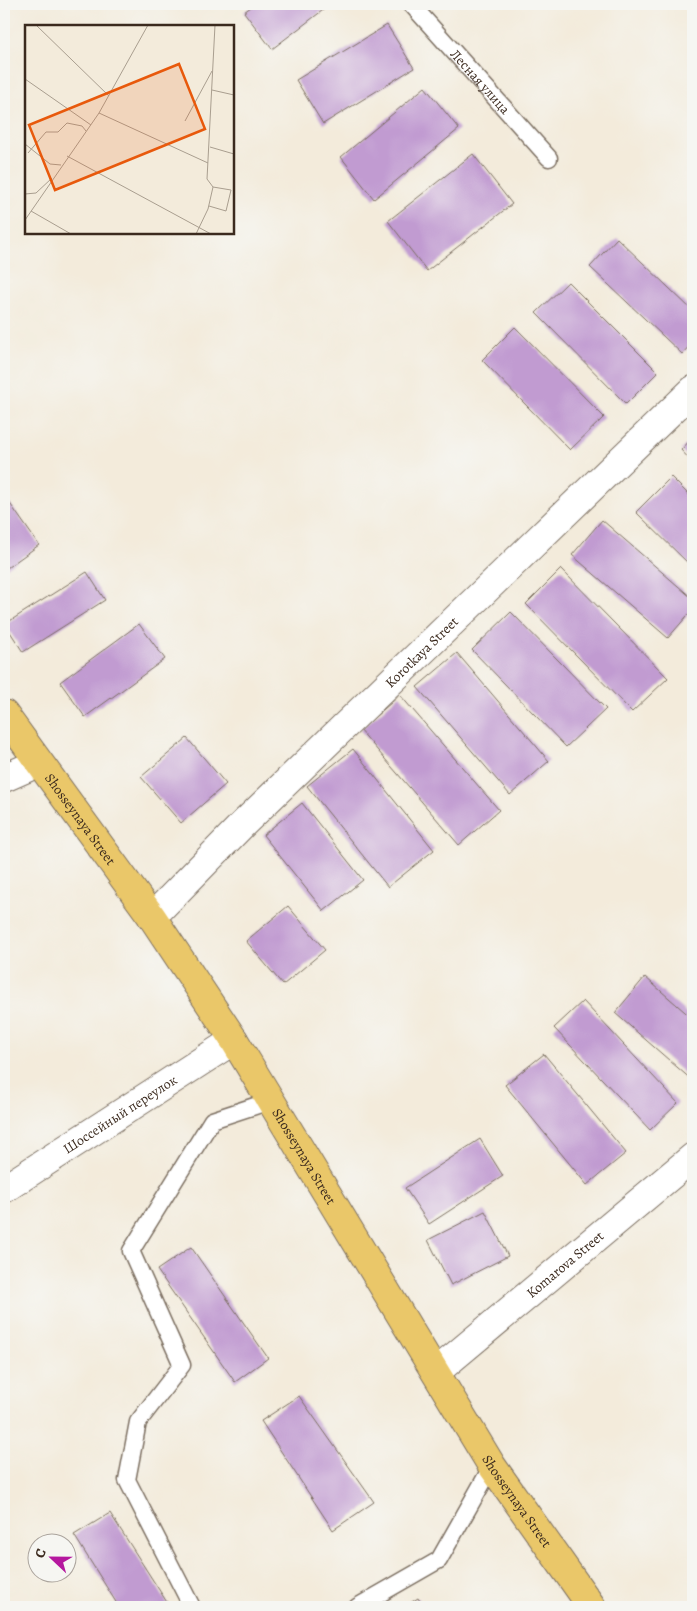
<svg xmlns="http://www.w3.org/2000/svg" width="697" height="1611" font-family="Alegreya,serif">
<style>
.building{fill:#c19bd1}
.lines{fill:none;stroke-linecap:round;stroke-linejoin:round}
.lane-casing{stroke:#7b6e60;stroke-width:19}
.street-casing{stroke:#7b6e60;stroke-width:30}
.primary-casing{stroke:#7b6e60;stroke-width:30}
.lane{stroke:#fff;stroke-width:16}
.street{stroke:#fff;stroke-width:28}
.primary{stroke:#eac769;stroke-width:28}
.labels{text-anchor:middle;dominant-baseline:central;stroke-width:4.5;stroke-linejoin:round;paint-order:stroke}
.street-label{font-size:14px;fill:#3b2a1e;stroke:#f6f6f2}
.inset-road{fill:none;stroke:#a99e8f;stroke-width:1}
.view{fill:#e8590c;fill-opacity:0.15;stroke:#e8590c;stroke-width:2.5}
.inset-edge{fill:none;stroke:#3b2a1e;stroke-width:2.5}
</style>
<rect width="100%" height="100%" fill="#f6f6f2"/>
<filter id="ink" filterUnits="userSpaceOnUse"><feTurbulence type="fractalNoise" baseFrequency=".02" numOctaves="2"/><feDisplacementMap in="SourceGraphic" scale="10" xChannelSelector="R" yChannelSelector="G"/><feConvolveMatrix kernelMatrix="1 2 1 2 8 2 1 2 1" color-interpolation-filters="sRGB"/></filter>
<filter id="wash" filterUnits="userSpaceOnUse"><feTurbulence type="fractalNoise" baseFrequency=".0096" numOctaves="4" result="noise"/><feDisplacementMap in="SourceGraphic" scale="20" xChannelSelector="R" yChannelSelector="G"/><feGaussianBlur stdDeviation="1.12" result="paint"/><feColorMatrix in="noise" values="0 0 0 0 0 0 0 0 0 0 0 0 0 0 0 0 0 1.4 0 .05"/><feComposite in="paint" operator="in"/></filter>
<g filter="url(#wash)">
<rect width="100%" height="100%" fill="#f3ebdb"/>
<g id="blocks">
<g class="building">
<path d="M255,4H331L272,49L244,12Z"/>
<path d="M387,25L414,68L323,124L296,80Z"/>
<path d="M425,87L459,129L374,199L341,157Z"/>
<path d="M473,154L512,204L427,271L388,221Z"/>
<path d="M617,238L693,311V342L682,354L590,267Z"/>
<path d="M568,282L658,372L626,404L536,313Z"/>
<path d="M515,327L604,417L570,450L482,360Z"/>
<path d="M693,437V463L681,450Z"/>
<path d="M671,477L693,499V568L636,512Z"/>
<path d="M4,495L39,545L4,570Z"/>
<path d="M602,520L693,599V609L668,638L572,555Z"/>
<path d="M561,569L668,678L632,712L526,604Z"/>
<path d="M87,572L105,600L23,652L5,624Z"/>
<path d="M511,612L606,709L566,747L472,650Z"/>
<path d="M139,624L165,659L85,717L60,682Z"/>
<path d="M457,653L549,761L510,795L417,687Z"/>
<path d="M400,695L499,810L459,845L360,730Z"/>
<path d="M187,738L226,784L181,823L141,777Z"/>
<path d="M353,749L434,850L388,887L307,786Z"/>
<path d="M302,803L363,880L324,911L263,835Z"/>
<path d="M288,906L325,950L283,985L246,941Z"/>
<path d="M645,977L693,1019V1081L615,1013Z"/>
<path d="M583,1001L678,1103L650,1130L554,1028Z"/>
<path d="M544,1054L626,1153L587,1185L505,1085Z"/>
<path d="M480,1139L503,1176L429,1224L405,1188Z"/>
<path d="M485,1211L508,1256L451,1285L428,1240Z"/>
<path d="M191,1247L268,1358L235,1382L157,1270Z"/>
<path d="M299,1396L374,1502L333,1530L261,1421Z"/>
<path d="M110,1513L170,1607H119L74,1535Z"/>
<path d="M418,1598L424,1607H404Z"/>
</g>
</g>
</g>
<g filter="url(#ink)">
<use href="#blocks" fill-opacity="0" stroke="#7b6e60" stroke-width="1"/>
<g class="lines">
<defs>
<g id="lane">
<path id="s1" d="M411,4L549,158"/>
<path d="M192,1607L127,1480L138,1422L182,1365L131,1251L212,1120L270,1101"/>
<path d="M357,1607L439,1560L492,1466"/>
</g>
<g id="street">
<path d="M4,778L38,763"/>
<path id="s2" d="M152,917L242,825L693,390"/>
<path id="s3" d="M4,1189L234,1040"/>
<path id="s4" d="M436,1372L693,1157"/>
</g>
<g id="primary">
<path id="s5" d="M4,714L152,917L234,1040L492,1466L592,1607"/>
</g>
</defs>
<use href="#lane" class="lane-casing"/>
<use href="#street" class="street-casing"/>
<use href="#primary" class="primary-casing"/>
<use href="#lane" class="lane"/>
<use href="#street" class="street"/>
<use href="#primary" class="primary"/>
</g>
</g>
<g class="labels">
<g class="street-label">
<text stroke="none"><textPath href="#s1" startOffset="104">Лесная улица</textPath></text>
<text stroke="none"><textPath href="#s2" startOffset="378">Korotkaya Street</textPath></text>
<text stroke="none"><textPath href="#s5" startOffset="130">Shosseynaya Street</textPath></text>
<text stroke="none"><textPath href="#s3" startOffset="138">Шоссейный переулок</textPath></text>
<text stroke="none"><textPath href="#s5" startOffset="535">Shosseynaya Street</textPath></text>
<text stroke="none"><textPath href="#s4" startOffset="168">Komarova Street</textPath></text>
<text stroke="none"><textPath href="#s5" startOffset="940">Shosseynaya Street</textPath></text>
</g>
</g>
<g transform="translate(25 25)">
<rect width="209" height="209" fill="#f3ebdb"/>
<path class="inset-road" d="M11,0L84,71M0,54L66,100M187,65L209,70M74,88L183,138M160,96L187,46M0,119L25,139L36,140M185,122L209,129M3,128L21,107H33L42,98L57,101L61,106M42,131L186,209M0,169L11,168L27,153M184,181L201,186L206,165L188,162M6,186L46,209M0,195L74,88L123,0M171,209L183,184L188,162L182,154L190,0"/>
<path class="view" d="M154,39L180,104L30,165L4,100Z"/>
<rect width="209" height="209" class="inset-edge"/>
</g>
<rect width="697" height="1611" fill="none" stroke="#f6f6f2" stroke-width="20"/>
<g transform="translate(52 1558) rotate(292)"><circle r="24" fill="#f6f6f2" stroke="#aba49d"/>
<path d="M0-4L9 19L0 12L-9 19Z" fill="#b5179e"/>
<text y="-8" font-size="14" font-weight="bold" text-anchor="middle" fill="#3b2a1e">С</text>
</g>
</svg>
